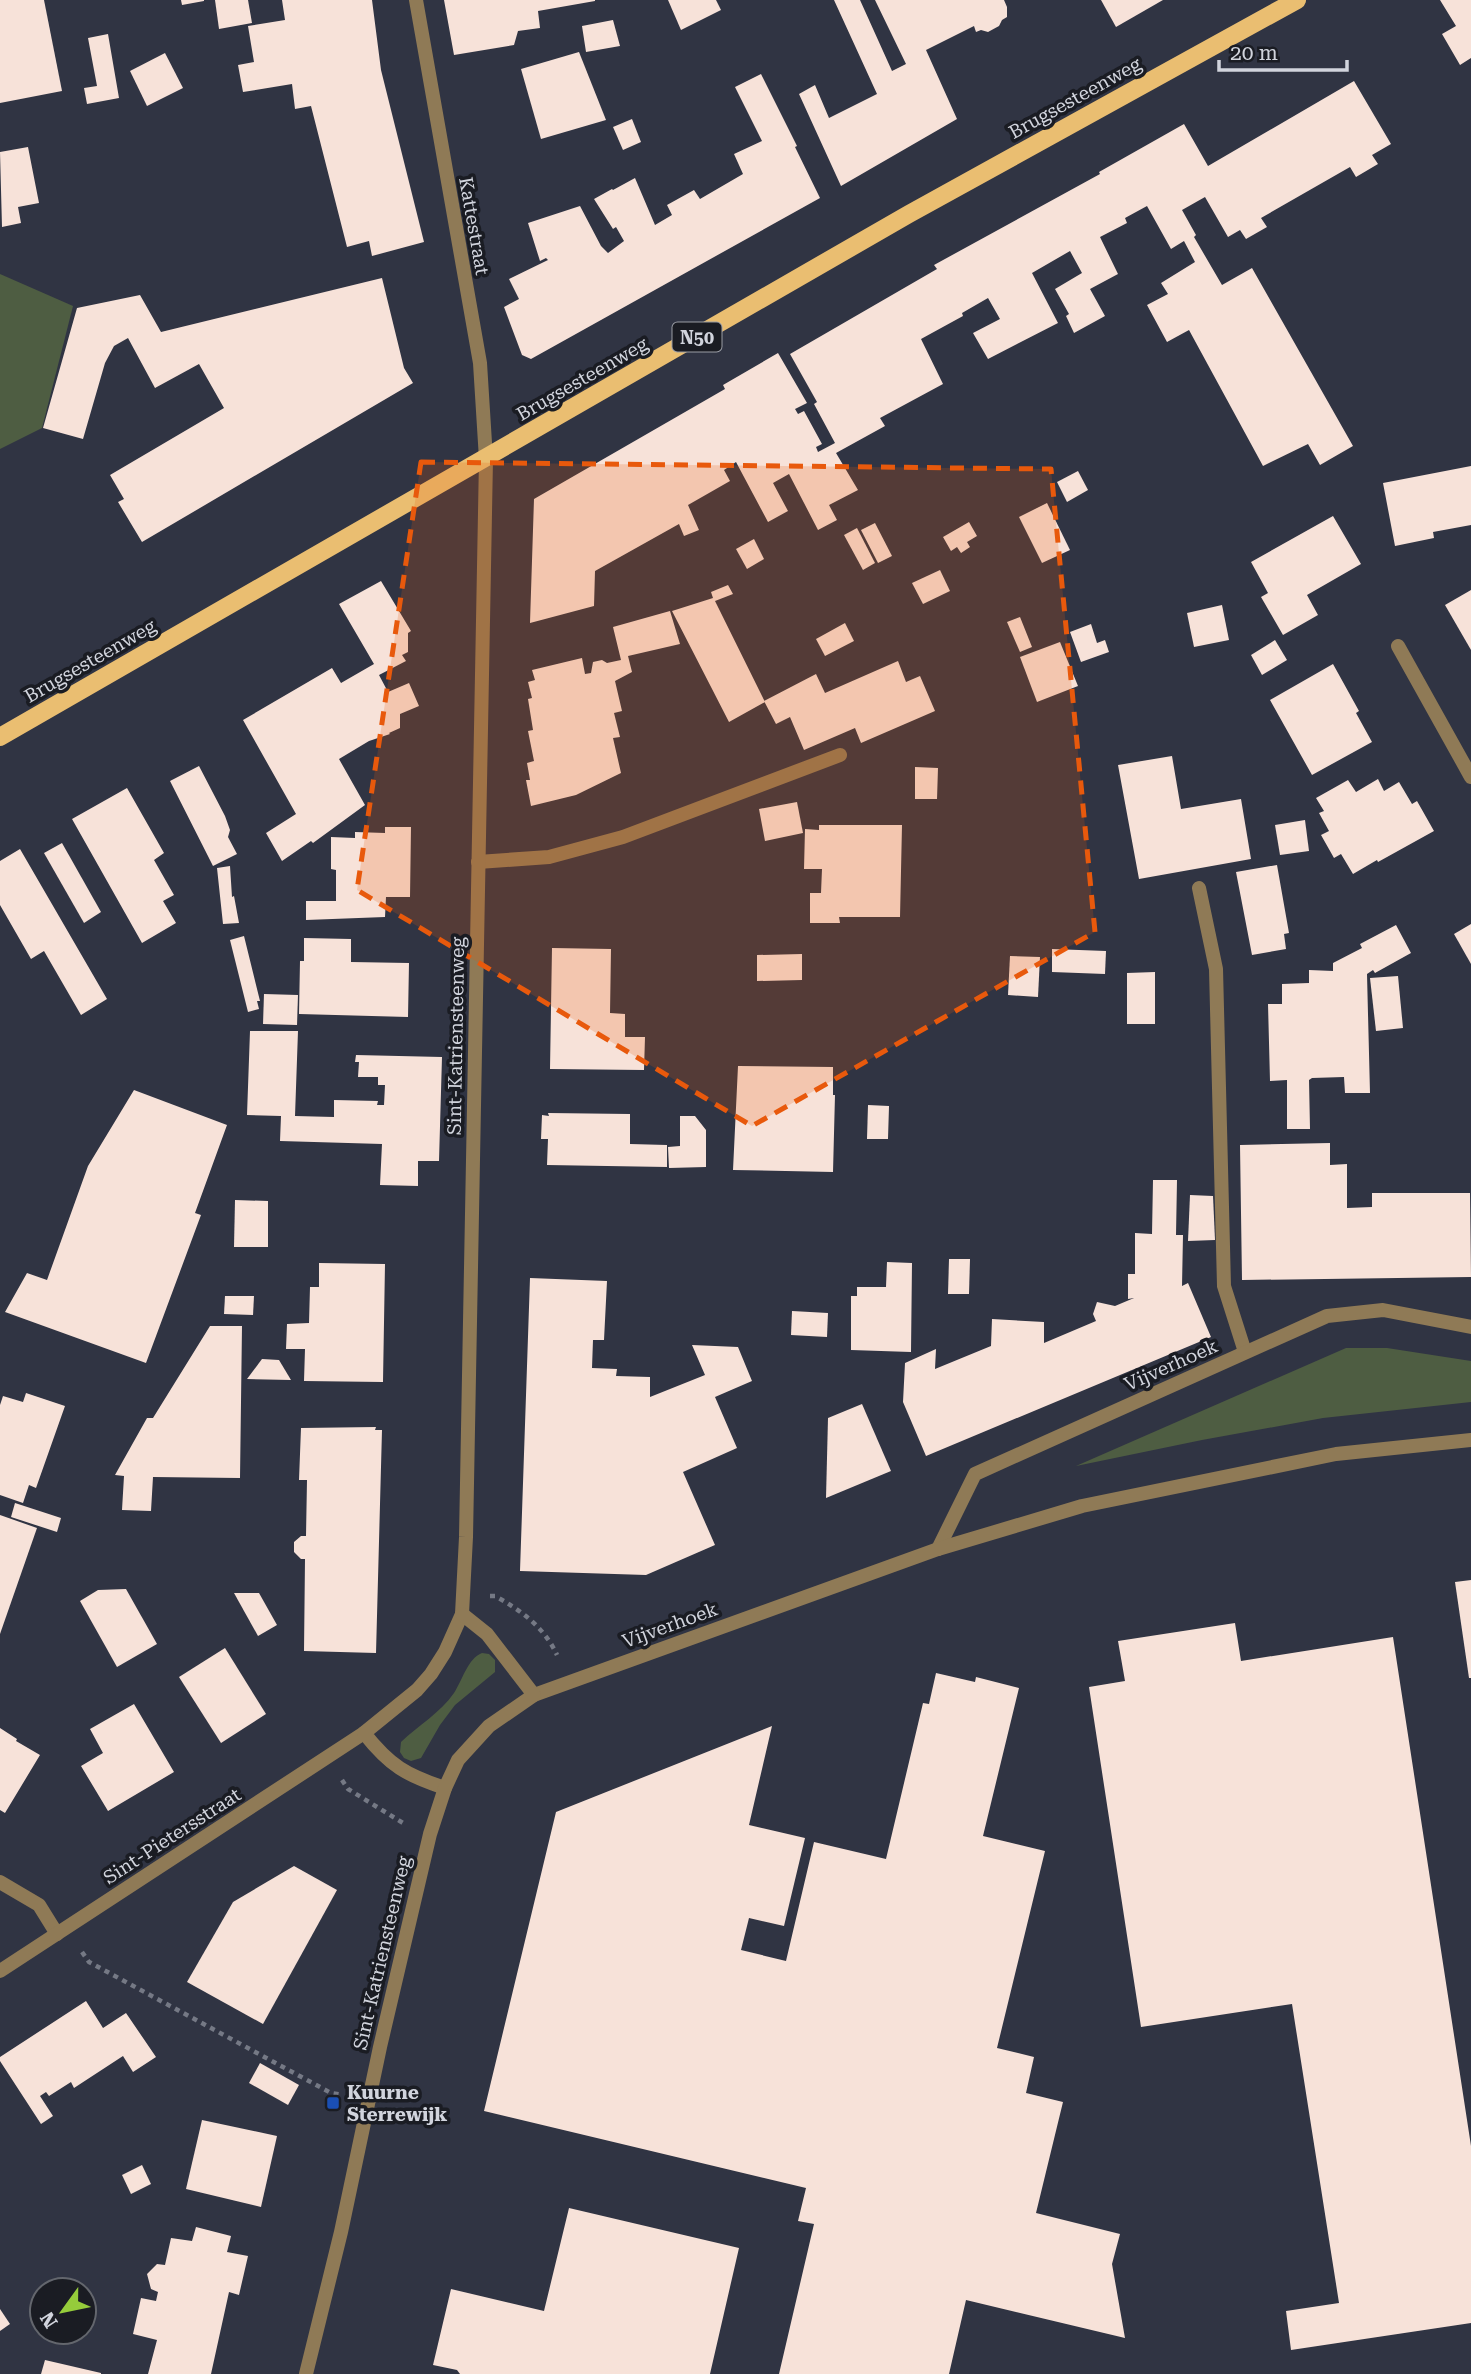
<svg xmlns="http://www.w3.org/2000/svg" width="1471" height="2374" font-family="'Roboto Serif',serif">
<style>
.green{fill:#4e5d42}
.building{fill:#f7e2d9}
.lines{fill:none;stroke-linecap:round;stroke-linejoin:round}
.path{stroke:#757985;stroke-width:4.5;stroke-dasharray:5 5;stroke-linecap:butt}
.service{stroke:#8f7a56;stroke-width:14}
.minor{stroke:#8f7a56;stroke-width:14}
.tertiary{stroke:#8f7a56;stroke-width:14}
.primary{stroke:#eabe71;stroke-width:18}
.marked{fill:#e8590c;fill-opacity:0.2;stroke:#e8590c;stroke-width:5;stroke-dasharray:14 9;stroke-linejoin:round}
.transit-dot{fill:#1a4fb4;stroke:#1a1c23;stroke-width:2.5}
.labels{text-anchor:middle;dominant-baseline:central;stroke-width:7;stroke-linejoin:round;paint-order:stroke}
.shield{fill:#1a1c23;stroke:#9a9da5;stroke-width:2}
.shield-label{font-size:18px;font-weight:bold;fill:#d1d4dd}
.street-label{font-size:19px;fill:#d1d4dd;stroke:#1a1c23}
.poi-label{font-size:19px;font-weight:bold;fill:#d1d4dd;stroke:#1a1c23;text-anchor:start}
</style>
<rect width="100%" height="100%" fill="#303443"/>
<g class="green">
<path d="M0,274L73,306L42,428L0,449Z"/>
<path d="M1346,1348H1387L1471,1361V1402L1323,1418L1202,1440L1076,1466Z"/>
<path d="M482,1653L489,1654L495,1660V1672L455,1705L440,1725L421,1758L411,1761L404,1758L400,1752L401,1742C419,1725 440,1713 454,1693C462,1681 468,1658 482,1653Z"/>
</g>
<g class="building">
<path d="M0,0H44L62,91L0,103Z"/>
<path d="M181,0H204V1L182,5Z"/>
<path d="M215,0H248L252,23L219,29Z"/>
<path d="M282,0H372L381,70L424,242L372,256L369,241L347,247L311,106L295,109L292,84L243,92L238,65L254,62L248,26L285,20Z"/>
<path d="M444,0H595V1L538,11L540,28L518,31L514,45L454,55Z"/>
<path d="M668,0H716L721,10L681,30Z"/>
<path d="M834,0H860L892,71L906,64L875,0H1004L1007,7V17L1002,20L999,26L988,32L981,30L976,32L974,26L926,50L957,119L841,186L799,94L815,85L829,118L877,94Z"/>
<path d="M1101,0H1163L1116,27Z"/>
<path d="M1440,0H1471V58L1460,65L1442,34L1456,26Z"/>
<path d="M613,20L620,46L586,52L582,26Z"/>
<path d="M108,34L119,98L87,104L84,88L97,86L88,38Z"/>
<path d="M579,52L606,120L541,139L521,69Z"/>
<path d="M165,53L183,88L147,106L130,71Z"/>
<path d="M761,74L797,146L795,147L820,198L531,359L522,355L504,307L519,299L509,279L548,260L546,258L540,261L528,223L580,206L601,246L608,253L624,241L616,227L613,229L594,199L612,189L613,190L635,178L655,225L672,215L667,205L694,190L700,199L743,174L734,154L762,141L735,87Z"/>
<path d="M1354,81L1391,144L1372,155L1378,164L1356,177L1350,167L1261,218L1267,227L1246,239L1240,230L1228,237L1205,197L1182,210L1196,235L1194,237L1222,285L1252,268L1353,446L1320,465L1308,444L1263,466L1189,330L1167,342L1147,305L1168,294L1161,283L1195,262L1184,241L1171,249L1147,206L1125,218L1127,223L1100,237L1118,274L1090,289L1105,316L1074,333L1066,316L1069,314L1055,289L1082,273L1070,251L1032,273L1058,323L988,359L973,333L1000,319L988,298L962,313L963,316L921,339L943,384L880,418L885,426L836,453L858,490L829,505L837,520L818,530L789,474L773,483L788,511L768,522L736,462L724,470L730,481L688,505L699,530L684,536L679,524L595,571L594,606L530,623L534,499L725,389L723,385L778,353L807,403L795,409L798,414L804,411L822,444L816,447L818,452L835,443L814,404L817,402L790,354L937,269L934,265L1100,174L1099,172L1184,124L1208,166Z"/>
<path d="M632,119L641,142L623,150L613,127Z"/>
<path d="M28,147L39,203L18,207L21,223L2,227L0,152Z"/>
<path d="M382,278L404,368L413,383L142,542L118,502L124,499L110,475L224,408L199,364L155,388L128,338L114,346L105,363L83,439L43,428L77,308L140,295L161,332Z"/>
<path d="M1471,466V525L1433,532L1434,538L1395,546L1383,483Z"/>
<path d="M1078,471L1088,490L1067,502L1057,482Z"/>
<path d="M1047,503L1070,550L1042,563L1019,517Z"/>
<path d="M1333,516L1361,564L1307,595L1318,615L1283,635L1261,597L1268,593L1251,562Z"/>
<path d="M969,522L977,536L967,542L970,547L961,553L957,547L951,551L943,537Z"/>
<path d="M875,523L892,556L878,563L861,530Z"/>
<path d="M857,528L875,563L863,570L844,535Z"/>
<path d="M754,539L764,559L747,569L736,549Z"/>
<path d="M940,570L950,591L923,604L912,583Z"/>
<path d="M381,581L411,631L408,633V652L402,655L406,661L379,675L388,692L409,683L419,706L400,714V728L389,733L390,734L369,741L339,759L365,805L313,843L311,841L282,861L266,833L296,814L243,720L332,668L341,683L374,664L339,604Z"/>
<path d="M728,585L733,594L715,601L765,702L729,722L672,611L713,598L711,592Z"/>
<path d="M1471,590V650L1445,605Z"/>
<path d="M1222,605L1229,640L1194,647L1187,613Z"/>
<path d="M670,611L680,644L628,656L632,672L615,681L622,711L614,713L620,737L613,738L621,773L576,795L531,806L526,780H530L527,763L534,761L528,731L533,730L528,699L532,698L528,682L535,680L532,670L582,658L585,674L591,673L593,662L602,660L607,663L621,660L613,627Z"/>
<path d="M1020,617L1032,647L1020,652L1007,622Z"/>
<path d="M845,623L854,641L825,656L816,639Z"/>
<path d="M1091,624L1097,643L1105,640L1109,652L1081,662L1070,632Z"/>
<path d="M1275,640L1287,660L1262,675L1251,655Z"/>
<path d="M1060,642L1078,686L1037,702L1020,657Z"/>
<path d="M898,661L906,682L920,676L935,711L861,743L855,728L804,750L790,717L776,724L764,701L816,674L825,693Z"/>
<path d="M1333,664L1359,711L1356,713L1372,742L1312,775L1270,700Z"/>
<path d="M1172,756L1181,809L1241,799L1251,859L1139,879L1118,765Z"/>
<path d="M199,766L225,816L230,830L228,837L237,854L213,866L170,781Z"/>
<path d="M915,767L938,768L937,799H915Z"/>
<path d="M1378,779L1384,791L1399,782L1412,804L1417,801L1434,831L1378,862L1377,860L1353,874L1341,854L1334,858L1321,835L1329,831L1319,813L1324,811L1316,798L1348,780L1356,792Z"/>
<path d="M127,788L164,853L154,860L174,895L163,901L176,923L142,943L72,819Z"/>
<path d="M797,802L803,833L765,841L759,809Z"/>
<path d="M1305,820L1309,851L1280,855L1275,825Z"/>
<path d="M819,825H902L900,917H839L840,923H810V893H821L822,869H804L805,829L819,830Z"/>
<path d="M385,827H411L410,897H386L385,917L306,920V901H336V870L331,869V837L355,838V832L385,833Z"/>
<path d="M62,843L101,912L84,923L44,853Z"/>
<path d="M20,849L107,999L81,1015L44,951L31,959L0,905V861Z"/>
<path d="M1277,865L1289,933L1284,934L1286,949L1252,955L1236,872Z"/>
<path d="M230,866L232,897L234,896L239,923L223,924L217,868Z"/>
<path d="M1471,924V964L1454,934Z"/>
<path d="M1396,925L1411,953L1375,973L1373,970L1367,974L1370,1093H1345L1344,1077L1312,1078L1309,1080L1310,1129H1287V1080L1270,1081L1268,1004H1282V984L1309,983V970L1333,971V963L1362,948L1360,944Z"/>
<path d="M244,936L260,1001H257L259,1009L248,1012L230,940Z"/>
<path d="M304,938L351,939V962L409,963L408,1017L299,1014L300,961H304Z"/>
<path d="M552,948L611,949L610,1013L625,1014V1037H645L644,1070L550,1069Z"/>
<path d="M1052,949L1106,951L1105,974L1052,972Z"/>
<path d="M802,954V980L757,981V955Z"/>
<path d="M1010,956L1040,957L1038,997L1008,995Z"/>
<path d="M1155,972V1024H1127V973Z"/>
<path d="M1398,976L1403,1028L1376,1031L1370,978Z"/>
<path d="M264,994L298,995L297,1025L263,1024Z"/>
<path d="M250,1031H298L295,1116L334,1117V1100L378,1101L377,1105H384L385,1085H378V1077H358L359,1062H355L356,1055L442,1057L439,1161H418V1186L380,1185L382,1144L280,1141L281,1116L247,1115Z"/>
<path d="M738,1066L833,1067V1095H835L833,1172L733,1170Z"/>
<path d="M134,1090L227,1125L195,1213L201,1215L146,1363L5,1312L27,1273L47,1280L88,1166Z"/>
<path d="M868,1105L889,1106L888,1139H867Z"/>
<path d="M548,1113L630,1114V1144L667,1145V1167L547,1165L548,1139H541L542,1115L549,1116Z"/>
<path d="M680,1116H695L706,1130V1167L669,1168L668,1147L680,1146Z"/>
<path d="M1330,1143V1165L1347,1164V1208L1372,1207V1193H1470L1471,1277L1242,1280L1240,1145Z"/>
<path d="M1153,1180H1177L1176,1235H1183L1182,1286L1188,1283L1211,1337L926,1456L903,1402L905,1363L936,1349L935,1369L991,1346L992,1319L1044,1322V1343L1096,1321L1093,1314L1097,1302L1115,1306L1134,1298L1128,1299V1274H1135V1233L1152,1234Z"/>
<path d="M1190,1195L1213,1196L1215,1240L1188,1241Z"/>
<path d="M235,1200L268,1201V1247H234Z"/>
<path d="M949,1259H970L969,1294H948Z"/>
<path d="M887,1262L912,1263L911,1352L851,1350V1296H857V1287H886Z"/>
<path d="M319,1263L385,1264L383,1382L304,1381L305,1349H286L287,1324L309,1323L310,1287H319Z"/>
<path d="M530,1278L607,1281L604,1340H593L592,1368L617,1369L616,1376L650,1377V1397L705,1375L692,1345L738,1347L752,1381L715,1397L737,1448L683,1472L715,1545L646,1575L520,1571Z"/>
<path d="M225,1296H254L253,1315L224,1314Z"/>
<path d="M792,1311L828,1313L827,1337L791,1335Z"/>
<path d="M210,1326H242L240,1478L153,1477L151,1511L122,1510L124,1476L115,1475L147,1418H153Z"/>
<path d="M262,1359L279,1360L291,1380L247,1379Z"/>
<path d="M26,1393L65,1406L36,1488L29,1485L23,1503L0,1495V1405L3,1396L23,1402Z"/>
<path d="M862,1404L891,1471L826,1498L828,1418Z"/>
<path d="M376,1427L375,1430H382L376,1653L304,1651L305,1559H301L294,1552V1542L301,1536H306L307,1480H299L301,1428Z"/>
<path d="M15,1503L61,1518L57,1532L11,1517Z"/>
<path d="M0,1515L37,1528L0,1634Z"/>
<path d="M1471,1580V1678H1469L1455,1582Z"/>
<path d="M126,1589L157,1644L117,1667L80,1601L98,1590Z"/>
<path d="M234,1593H259L277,1625L258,1636Z"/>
<path d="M1235,1623L1241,1661L1393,1637L1471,2146V2323L1291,2350L1286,2311L1339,2303L1292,2004L1141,2027L1089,1687L1125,1681L1118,1641Z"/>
<path d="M225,1648L266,1714L221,1743L179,1677Z"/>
<path d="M936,1673L975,1682L976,1677L1019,1688L983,1836L1045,1851L997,2048L1034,2057L1026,2093L1063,2102L1036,2213L1120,2234L1112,2264L1125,2338L966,2300L949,2374H779L814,2224L798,2221L806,2188L484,2111L556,1812L772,1726L749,1825L805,1838L784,1926L749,1918L741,1950L786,1961L814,1842L886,1859L923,1703L929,1704Z"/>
<path d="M134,1704L174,1772L108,1811L81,1766L103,1753L90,1729Z"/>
<path d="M0,1728L17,1739L16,1741L40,1755L5,1813L0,1810Z"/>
<path d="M294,1866L337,1890L263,2024L187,1982L233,1902Z"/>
<path d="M86,2001L103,2028L126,2013L156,2057L133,2072L123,2056L74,2088L71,2082L49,2096L46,2092L40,2096L53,2116L41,2124L0,2061V2057Z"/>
<path d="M260,2063L299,2085L288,2105L249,2083Z"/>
<path d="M202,2120L277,2136L261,2207L186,2189Z"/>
<path d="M142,2165L151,2184L131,2194L122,2175Z"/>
<path d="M569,2208L739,2248L710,2374H460L457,2370L433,2365L451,2289L544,2311Z"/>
<path d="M196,2227L231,2236L227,2252L248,2256L239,2295L229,2292L211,2374H148L157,2340L133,2334L141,2298L156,2301L158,2292L151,2289L147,2274L157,2264L165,2265L171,2238L192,2241Z"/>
<path d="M0,2309L10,2324L0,2331Z"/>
<path d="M45,2360L101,2373V2374H41Z"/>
</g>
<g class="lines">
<g class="path">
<path d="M490,1596H495C522,1611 544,1627 557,1655"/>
<path d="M342,1780L348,1789L403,1823"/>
<path d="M82,1952L89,1962L331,2093L343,2095"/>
</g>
<g class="service">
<path d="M478,862L549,857L623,837L840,755"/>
<path d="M1199,888L1216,969L1224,1286L1245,1352"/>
</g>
<g class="minor">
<path d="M416,0L480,363L486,459"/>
<path d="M1398,646L1471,777"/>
<path d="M938,1549L975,1474L1327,1316L1383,1310L1471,1327"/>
<path d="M534,1695L938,1549L1082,1506L1336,1454L1471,1440"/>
<path d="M0,1882L39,1905L57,1934"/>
<path d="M0,1971L364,1733"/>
</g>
<g class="tertiary">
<path d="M445,1788C406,1775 390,1766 364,1733L417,1690L431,1674L445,1652L462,1614L466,1537L486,459"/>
<path d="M306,2374L341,2232L380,2047L430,1834L445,1788L458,1760L489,1726L534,1695L487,1634L462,1614"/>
</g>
<path class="primary" d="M0,737L909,214L1297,0"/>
</g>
<path class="marked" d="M421,462L1051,469L1095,932L752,1126L357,890Z"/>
<rect class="transit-dot" x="326" y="2096" width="14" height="14" rx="3.5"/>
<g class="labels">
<rect class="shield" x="672.5" y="322.5" width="49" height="29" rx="5"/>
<g class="shield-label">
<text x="697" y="337">N50</text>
</g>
<g class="street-label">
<text transform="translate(1075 98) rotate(-29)">Brugsesteenweg</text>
<text transform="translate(474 226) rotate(80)">Kattestraat</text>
<text transform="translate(582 379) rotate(-30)">Brugsesteenweg</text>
<text transform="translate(90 661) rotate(-30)">Brugsesteenweg</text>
<text transform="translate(456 1036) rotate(-89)">Sint-Katriensteenweg</text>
<text transform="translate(1171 1365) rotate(-24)">Vijverhoek</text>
<text transform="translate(670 1625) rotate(-20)">Vijverhoek</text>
<text transform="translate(172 1836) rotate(-33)">Sint-Pietersstraat</text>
<text transform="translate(382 1953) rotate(-77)">Sint-Katriensteenweg</text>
</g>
<g class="poi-label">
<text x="347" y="2092">Kuurne<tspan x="347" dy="22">Sterrewijk</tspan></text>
</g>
</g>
<g transform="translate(63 2311) rotate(237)"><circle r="33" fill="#1a1c23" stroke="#63666d" stroke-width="2"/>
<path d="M0-5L12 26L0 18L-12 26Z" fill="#95cc3b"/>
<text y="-10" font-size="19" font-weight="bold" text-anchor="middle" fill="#d1d4dd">N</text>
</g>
<path d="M1219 60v10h128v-10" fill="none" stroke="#d1d4dd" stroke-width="3.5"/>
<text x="1230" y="60" font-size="21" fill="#d1d4dd" stroke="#1a1c23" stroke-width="5" paint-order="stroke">20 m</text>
</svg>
